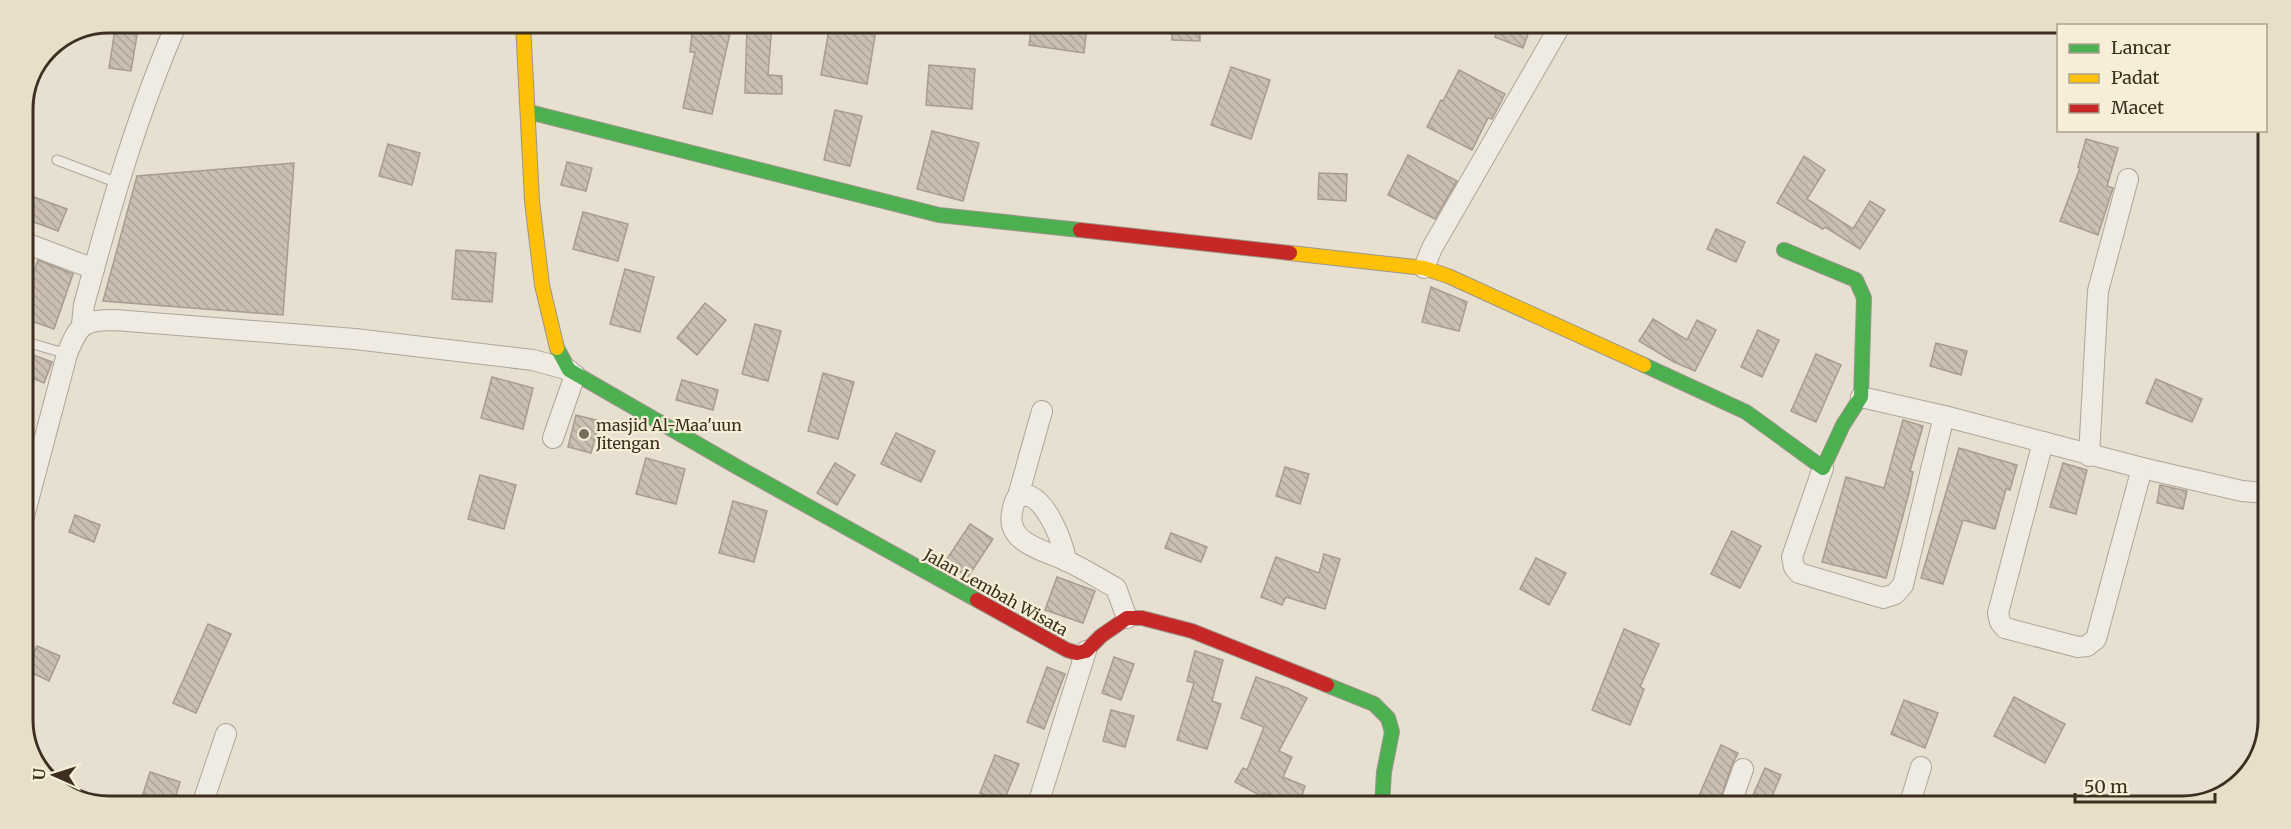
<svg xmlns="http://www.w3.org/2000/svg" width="2291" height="829" font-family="Merriweather,serif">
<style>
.building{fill:url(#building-back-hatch);stroke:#a89c90;stroke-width:1.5}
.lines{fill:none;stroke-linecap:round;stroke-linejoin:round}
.lane-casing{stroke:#ada599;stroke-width:11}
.street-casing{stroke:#ada599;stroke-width:22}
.fast-casing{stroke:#9c958a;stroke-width:16}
.slow-casing{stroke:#9c958a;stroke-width:16}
.jam-casing{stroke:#9c958a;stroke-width:16}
.lane{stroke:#efebe3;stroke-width:9}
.street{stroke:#efebe3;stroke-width:20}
.fast{stroke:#4caf50;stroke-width:14}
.slow{stroke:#ffc107;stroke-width:14}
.jam{stroke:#c62828;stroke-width:14}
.poi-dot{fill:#786c5e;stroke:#f7eed8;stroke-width:2}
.labels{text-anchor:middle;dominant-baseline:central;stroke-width:4.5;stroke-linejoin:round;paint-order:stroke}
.poi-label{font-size:16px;fill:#3d2e20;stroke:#f7eed8;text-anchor:start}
.street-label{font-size:16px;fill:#3d2e20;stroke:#f7eed8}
.rim{fill:none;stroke:#3d2e20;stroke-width:3}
</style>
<defs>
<pattern id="building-back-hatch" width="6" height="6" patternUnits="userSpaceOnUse" patternTransform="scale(1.5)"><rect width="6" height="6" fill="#cbbfb2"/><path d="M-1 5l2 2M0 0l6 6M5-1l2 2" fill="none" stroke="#afa499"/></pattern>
</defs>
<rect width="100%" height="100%" fill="#e7e0d1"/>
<g class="building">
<path d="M116,23H139L131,71L109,68Z"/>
<path d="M693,24H732L712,114L683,108L695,52H690Z"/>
<path d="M747,24H772L768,75L782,76V94L745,93Z"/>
<path d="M830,24H877L867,84L821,75Z"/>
<path d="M1032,24L1087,25L1084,53L1029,45Z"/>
<path d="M1172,25H1200V41L1172,40Z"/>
<path d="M1499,25L1531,26L1523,48L1495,37Z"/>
<path d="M929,65L975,69L972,109L926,105Z"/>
<path d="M1231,67L1270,80L1251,139L1211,125Z"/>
<path d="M1459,70L1505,94L1492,119L1488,118L1472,150L1427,127L1441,100L1443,101Z"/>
<path d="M835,110L862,116L850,166L824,160Z"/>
<path d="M932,131L979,143L963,201L917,189Z"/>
<path d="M2086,139L2118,148L2107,186L2113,188L2098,235L2060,221L2080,168L2078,167Z"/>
<path d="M388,144L420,153L412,185L379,176Z"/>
<path d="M1408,155L1457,181L1435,219L1388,195Z"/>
<path d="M1804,156L1825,170L1807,199L1853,229L1870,201L1885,210L1860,249L1825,227L1823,229L1777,203Z"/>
<path d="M567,162L592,168L586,191L561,185Z"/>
<path d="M294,163L283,315L103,301L137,176Z"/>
<path d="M1319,173L1347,174L1346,201L1318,199Z"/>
<path d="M23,193L67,209L58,231L23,218Z"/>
<path d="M583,212L628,224L618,261L573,249Z"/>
<path d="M1716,229L1745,242L1736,262L1707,249Z"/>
<path d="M456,250L496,253L492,302L452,299Z"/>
<path d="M38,260L73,274L54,329L23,318V303Z"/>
<path d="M625,269L654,277L640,332L610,324Z"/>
<path d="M1431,287L1467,302L1459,331L1422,322Z"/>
<path d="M705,303L726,320L697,355L677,338Z"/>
<path d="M1653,319L1687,340L1697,320L1716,330L1695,371L1674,362L1639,341Z"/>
<path d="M755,324L781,331L768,381L742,374Z"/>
<path d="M1758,330L1779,340L1762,377L1741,367Z"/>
<path d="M1936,343L1967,351L1961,375L1930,366Z"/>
<path d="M28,353L52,362L44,383L23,374V365Z"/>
<path d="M1816,354L1841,365L1816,422L1791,411Z"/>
<path d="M823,373L854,382L838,439L808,431Z"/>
<path d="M492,377L533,388L523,429L481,418Z"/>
<path d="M2156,379L2202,399L2192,422L2146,403Z"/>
<path d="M682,380L718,390L713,410L676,400Z"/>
<path d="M576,415L600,421L591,453L568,447Z"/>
<path d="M1903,420L1923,426L1910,471L1913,472L1909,493L1886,578L1822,562L1846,477L1884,488Z"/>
<path d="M896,433L935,451L921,482L881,464Z"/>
<path d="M1959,448L2017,465L2010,490L2006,489L1995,529L1963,520L1943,584L1921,578Z"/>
<path d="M646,458L685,469L676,504L636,494Z"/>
<path d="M835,463L855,475L837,505L817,493Z"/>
<path d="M2063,463L2087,470L2076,514L2050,507Z"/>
<path d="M1285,467L1309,474L1300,504L1276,496Z"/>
<path d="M480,475L516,485L504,529L468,519Z"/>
<path d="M2160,485L2187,491L2183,509L2157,503Z"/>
<path d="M733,501L767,511L754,562L719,553Z"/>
<path d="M75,515L100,525L94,542L69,532Z"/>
<path d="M970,524L993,539L968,577L945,562Z"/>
<path d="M1732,531L1761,546L1740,588L1711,574Z"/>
<path d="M1171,533L1207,547L1201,562L1165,548Z"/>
<path d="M1324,554L1340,559L1325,609L1286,597L1282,605L1261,597L1276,557L1319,573Z"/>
<path d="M1536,558L1566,573L1549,605L1520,589Z"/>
<path d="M1057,577L1095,591L1083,623L1045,610Z"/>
<path d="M208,624L231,634L196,713L173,703Z"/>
<path d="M1624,629L1659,644L1640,687L1644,689L1630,725L1592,710Z"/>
<path d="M37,646L60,656L49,681L26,670Z"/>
<path d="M1195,651L1223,660L1212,701L1221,704L1207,749L1177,740L1194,683L1187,681Z"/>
<path d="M1114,657L1134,664L1121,700L1102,693Z"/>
<path d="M1047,667L1065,674L1044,729L1027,722Z"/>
<path d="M1256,677L1287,688L1307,698L1279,751L1292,757L1283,777L1305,786L1299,805L1264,793L1263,797L1235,782L1243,768L1247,770L1264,727L1241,718Z"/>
<path d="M2014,697L2065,724L2045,763L1994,736Z"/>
<path d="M1904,700L1938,713L1925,748L1891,734Z"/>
<path d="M1111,710L1134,716L1125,747L1103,741Z"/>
<path d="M1721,745L1738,753L1732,765L1718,806L1695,805Z"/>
<path d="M995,755L1019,764L1003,803L980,793Z"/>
<path d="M1765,768L1781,775L1768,806H1743L1745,800L1750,802Z"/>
<path d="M150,772L180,782L174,802L143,794Z"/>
</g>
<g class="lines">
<defs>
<g id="lane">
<path d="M57,160L118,183"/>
<path d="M23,341L67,354"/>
</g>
<g id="street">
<path d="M23,242L94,269"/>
<path d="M1424,268L1432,248L1560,26"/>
<path d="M82,324L84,305C110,209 137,114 177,23"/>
<path d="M1861,397L1944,416L2142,468L2242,491L2266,493"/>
<path d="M1042,411L1018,496C1014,501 1013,506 1012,513C1006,544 1047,551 1067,561C1084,569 1100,579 1116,588L1127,618"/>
<path d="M553,438L575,375"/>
<path d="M2043,442L1998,613L2000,622L2005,628L2078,647L2087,646L2096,639L2142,468"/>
<path d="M2089,456L2098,291L2128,179"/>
<path d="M1823,468L1792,557L1794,567L1799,573L1883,598L1895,594L1903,585L1944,416"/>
<path d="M1018,496H1030C1048,504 1063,542 1066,561"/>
<path d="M23,520L67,354C79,324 83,320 115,320L355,339L533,360L569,370"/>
<path d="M203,802L226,734"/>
<path d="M1038,804L1086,651"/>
<path d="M1730,806L1743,769"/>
<path d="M1909,806L1921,767"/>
</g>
<g id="fast">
<path d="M529,112L939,215L1080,230"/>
<path d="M557,348L569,370L739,468L977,600"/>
<path d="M1644,365L1746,412L1823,468L1843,425L1861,397L1864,298L1856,280L1784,250"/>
<path d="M1327,685L1374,704L1388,718L1392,732L1384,772L1382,805"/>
</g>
<g id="slow">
<path d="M523,23L532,201L542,285L557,348"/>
<path d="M1290,253L1424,268L1448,276L1644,365"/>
</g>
<g id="jam">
<path d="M1080,230L1290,253"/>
<path d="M977,600L1067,650L1077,653L1086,651L1101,636L1127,618H1142L1192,631L1327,685"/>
</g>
</defs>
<use href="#lane" class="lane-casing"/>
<use href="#street" class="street-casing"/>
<use href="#fast" class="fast-casing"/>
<use href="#slow" class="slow-casing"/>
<use href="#jam" class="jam-casing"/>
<use href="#lane" class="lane"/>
<use href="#street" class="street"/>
<use href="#fast" class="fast"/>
<use href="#slow" class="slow"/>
<use href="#jam" class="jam"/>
</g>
<circle class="poi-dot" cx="584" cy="434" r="6"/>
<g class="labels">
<g class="poi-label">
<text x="596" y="425">masjid Al-Maa'uun<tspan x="596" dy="18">Jitengan</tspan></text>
</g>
<g class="street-label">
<text transform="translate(996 592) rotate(29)">Jalan Lembah Wisata</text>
</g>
</g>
<path d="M0 0H2291V829H0ZM109 33H2182A76 76 0 0 1 2258 109V720A76 76 0 0 1 2182 796H109A76 76 0 0 1 33 720V109A76 76 0 0 1 109 33Z" fill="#e8dfc9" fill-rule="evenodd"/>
<path class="rim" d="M109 33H2182A76 76 0 0 1 2258 109V720A76 76 0 0 1 2182 796H109A76 76 0 0 1 33 720V109A76 76 0 0 1 109 33Z"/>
<rect x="2057" y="24" width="210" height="108" fill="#f7eed8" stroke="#ada18e" stroke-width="1.5"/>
<rect x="2069" y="44" width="30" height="9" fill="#4caf50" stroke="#ada18e" stroke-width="1.5"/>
<text x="2111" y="54" font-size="18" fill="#3d2e20">Lancar</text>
<rect x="2069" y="74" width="30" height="9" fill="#ffc107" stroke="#ada18e" stroke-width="1.5"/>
<text x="2111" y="84" font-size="18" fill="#3d2e20">Padat</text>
<rect x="2069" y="104" width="30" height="9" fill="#c62828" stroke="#ada18e" stroke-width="1.5"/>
<text x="2111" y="114" font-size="18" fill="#3d2e20">Macet</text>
<g transform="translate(54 775) rotate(273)" stroke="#f7eed8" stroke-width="4.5" paint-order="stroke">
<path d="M0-4.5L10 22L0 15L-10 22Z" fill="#3d2e20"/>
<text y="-9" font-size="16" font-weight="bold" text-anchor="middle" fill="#3d2e20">U</text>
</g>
<path d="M2075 793v9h140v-9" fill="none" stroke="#3d2e20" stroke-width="3"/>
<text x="2084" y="793" font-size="18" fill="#3d2e20" stroke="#f7eed8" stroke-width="4.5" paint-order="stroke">50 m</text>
</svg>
